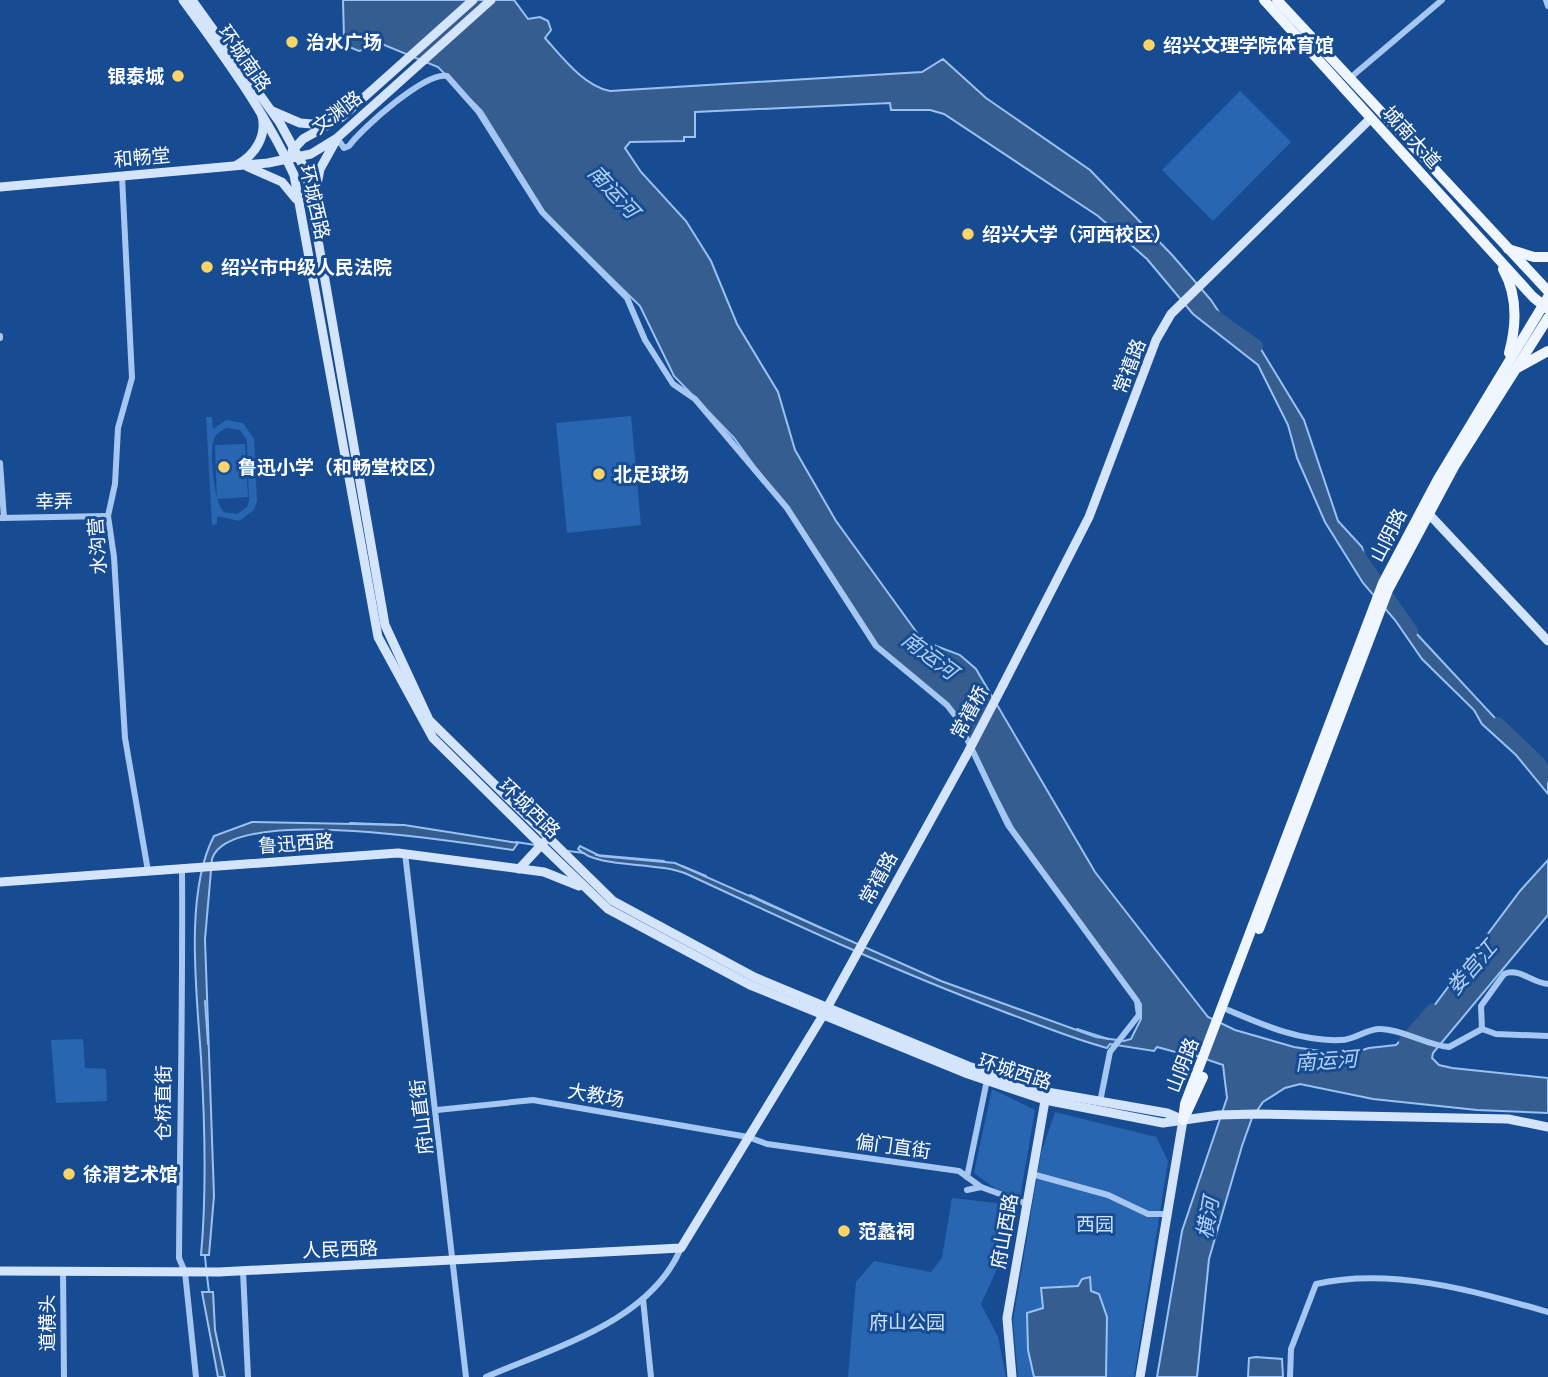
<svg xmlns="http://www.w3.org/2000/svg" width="1548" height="1377" font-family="Quicksand,'Noto Sans SC',sans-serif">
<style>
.green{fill:#2966b2;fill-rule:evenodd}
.water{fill:#365d90;stroke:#99c2f3;stroke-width:2}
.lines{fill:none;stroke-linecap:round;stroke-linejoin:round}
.stream{stroke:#99c2f3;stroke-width:2}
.river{stroke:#365d90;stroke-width:12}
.street{stroke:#a6c7f1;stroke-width:6}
.secondary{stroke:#d4e5fb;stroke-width:9}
.primary{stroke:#f0f6ff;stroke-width:10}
.secondary-bridge{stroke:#d4e5fb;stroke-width:9}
.poi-dot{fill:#ffd466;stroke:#174c93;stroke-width:2.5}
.labels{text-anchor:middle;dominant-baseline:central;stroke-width:6;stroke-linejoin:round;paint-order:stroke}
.poi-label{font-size:19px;font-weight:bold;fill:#fff;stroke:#174c93;text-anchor:start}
.street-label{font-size:19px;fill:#fff;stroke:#174c93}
.park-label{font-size:19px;fill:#cde2fc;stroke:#174c93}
.water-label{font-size:21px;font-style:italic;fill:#b2d2f7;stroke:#174c93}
</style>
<rect width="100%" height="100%" fill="#174c93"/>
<g class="green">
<path d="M1240,91L1291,142L1213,221L1162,170Z"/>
<path d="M631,416L641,525L567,533L556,423Z"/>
<path d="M206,417H212L213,429L226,420L243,423L254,439L257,501L254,510L239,521L217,516V524L212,525ZM227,428L240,430L247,440L249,501L247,507L237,514L224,512C214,504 209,452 214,439C216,433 222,430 227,428Z"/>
<path d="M245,444L248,497L217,499L215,445Z"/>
<path d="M83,1039L85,1068L106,1069L107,1101L56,1103L51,1040Z"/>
<path d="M992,1089L1035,1110L1020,1198L996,1189L974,1173Z"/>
<path d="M1055,1112L1156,1137L1168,1161L1134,1377H1018L1013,1321L1041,1153Z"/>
<path d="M952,1198L1013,1205L1015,1230L981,1304L998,1337L1006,1377H848L856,1282L874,1261L931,1272L942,1258Z"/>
</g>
<g class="water">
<path d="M343,0H514L528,19L540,17L548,21L551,30L545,38C562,57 584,86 610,91L922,72L943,59L986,98L1090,170L1173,256L1211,300L1228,326L1259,346L1304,420L1338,521L1362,547L1369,572L1414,631L1548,775V794L1516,755L1482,724L1474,710L1422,659L1395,620L1363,583L1325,522L1297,458L1288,425L1258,365L1193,314L1147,259L1098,216L944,114L930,110H891L890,103L695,112V137H684V141L630,142L625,148L641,172L686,221L711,261L737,324L778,392L795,450L836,521L923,641L960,655L976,669L1095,872L1208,1017L1235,1030L1294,1047L1346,1055L1369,1048L1396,1045L1412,1029L1416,1030L1520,891L1548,860V915L1433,1053L1432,1058L1439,1065L1452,1068L1548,1078V1113L1477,1110L1373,1099L1300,1084L1285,1088L1263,1102L1252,1118L1242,1146L1209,1259L1197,1377H1157L1182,1231L1227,1098L1223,1065L1191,1054L1190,1056L1157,1047L1154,1051L1110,1044L1107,1048C1070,1038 1037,1024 1002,1011C895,971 792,923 689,875C656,860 599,870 578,849L580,846L600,856L675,863L941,981L1096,1037L1124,1041L1131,1039L1141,1019V1004L1013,828L953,713L879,648L816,551L734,438L674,376L640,306L545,213L482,111L438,67L382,44L359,51L349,47L344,38Z"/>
<path d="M252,822L404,825L518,843L513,850C465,843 230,803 212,859L205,939L214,1196L209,1255H201C207,1190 205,1124 201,1058C197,995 184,893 214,836Z"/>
<path d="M1090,1277L1091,1291L1099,1294L1107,1317L1106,1377H1034L1028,1350L1027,1313L1043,1308L1041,1288L1078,1286L1082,1279Z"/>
<path d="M202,1292H213L215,1330L225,1377H218Z"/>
<path d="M1256,1357L1282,1359L1283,1377H1248L1249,1358Z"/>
</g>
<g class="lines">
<g class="stream">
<path d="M350,823L400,825"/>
<path d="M516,842L535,845"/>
<path d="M568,851L584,853"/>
<path d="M596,855L664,861"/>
<path d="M682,866L706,876"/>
<path d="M750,895L821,928"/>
<path d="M205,1001L208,1044"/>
<path d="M1077,1029L1108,1039"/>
<path d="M205,1256L206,1267"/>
<path d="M207,1276L209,1292"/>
</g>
<g class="river">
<path d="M1215,316L1257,346"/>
<path d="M1358,554L1412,631"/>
<path d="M1498,723L1539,762L1548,776"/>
<path d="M1405,1041L1432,1010"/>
</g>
<g class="street">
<path d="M1546,0L1548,6"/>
<path d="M1350,78L1442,0"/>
<path d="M337,138L344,148L349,146C362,128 426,71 447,76L478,111L542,212L627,298L645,340L673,384L695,399L787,508L876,646L947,705L957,718L1008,825L1137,1001L1139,1015L1110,1052L1100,1102"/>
<path d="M122,176L132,378L118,428L115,484L108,516L114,557L125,738L148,871"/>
<path d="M0,336V338"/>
<path d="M0,463L4,518"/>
<path d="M0,518L108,516"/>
<path d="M405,853L466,1377"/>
<path d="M182,869C183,998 180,1128 179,1258L185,1272L196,1377"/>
<path d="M1228,1010C1263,1025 1301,1042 1341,1040C1355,1040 1367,1028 1381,1029C1405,1030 1426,1045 1449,1047L1482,1029L1496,1034L1548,1036"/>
<path d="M1482,1029L1481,1006L1504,974C1519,967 1532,983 1548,984"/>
<path d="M437,1110L533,1100L748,1137L767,1144L959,1171L981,1187L1027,1204"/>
<path d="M1032,1174L1108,1195L1148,1214H1167"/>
<path d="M967,1177L987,1080"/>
<path d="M967,1190L981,1187"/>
<path d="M63,1271L64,1377"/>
<path d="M243,1271L248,1377"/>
<path d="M643,1299L651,1377"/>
<path d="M486,1377C554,1347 650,1322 681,1248"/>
<path d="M1290,1377L1291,1349L1316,1284C1392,1267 1474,1291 1548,1312"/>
</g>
<g class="secondary">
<path d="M183,0C224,56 265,112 294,175L378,637L433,738L532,836L608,909L750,985L968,1074L1045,1100L1163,1123L1219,1115L1257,1114L1508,1119L1548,1127"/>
<path d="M192,0L280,123L306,171L385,625L429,720L613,901L754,977L968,1066L1047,1092L1167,1113L1181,1119"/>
<path d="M272,111L300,123L325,125"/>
<path d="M292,151L303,139L342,117L473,0"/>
<path d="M237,165C255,155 267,136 262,116"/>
<path d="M248,167L282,182L296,199"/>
<path d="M0,187L268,163L311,154L337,138L491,0"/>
<path d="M314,200L320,169L335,142"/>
<path d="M1427,512L1548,641"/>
<path d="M1003,685L1089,517L1156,340L1171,314L1371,118"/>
<path d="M519,869L544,842"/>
<path d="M0,882L398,853L544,872L579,886"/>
<path d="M0,1271L219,1272L681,1248L822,1017L966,756"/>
<path d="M1012,1377L1007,1318L1046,1095"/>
<path d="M1140,1377L1183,1120"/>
</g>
<g class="primary">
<path d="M1264,0L1533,297L1548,309"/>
<path d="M1277,0L1548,291"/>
<path d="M1508,249L1534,257H1548"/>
<path d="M1503,269C1518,296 1517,324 1509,353"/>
<path d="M1519,367L1548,351"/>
<path d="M1259,929L1388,590L1455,465L1548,318"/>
<path d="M1186,1114L1203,1077"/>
<path d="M1183,1120L1185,1104L1383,583L1438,479L1548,297"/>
</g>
<path class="secondary-bridge" d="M966,756L1003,685"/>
</g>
<g class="poi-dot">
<circle cx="292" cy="42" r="7"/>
<circle cx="1149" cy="45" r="7"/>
<circle cx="178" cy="76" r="7"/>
<circle cx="968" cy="234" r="7"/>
<circle cx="207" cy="267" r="7"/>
<circle cx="224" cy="467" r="7"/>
<circle cx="599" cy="474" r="7"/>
<circle cx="69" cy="1174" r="7"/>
<circle cx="844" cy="1231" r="7"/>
</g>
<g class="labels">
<g class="poi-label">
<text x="306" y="42">治水广场</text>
<text x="1163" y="45">绍兴文理学院体育馆</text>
<text x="164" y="76" text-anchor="end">银泰城</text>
<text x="982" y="234">绍兴大学（河西校区）</text>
<text x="221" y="267">绍兴市中级人民法院</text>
<text x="238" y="467">鲁迅小学（和畅堂校区）</text>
<text x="613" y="474">北足球场</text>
<text x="83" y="1174">徐渭艺术馆</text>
<text x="858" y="1231">范蠡祠</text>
</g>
<g class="street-label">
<text transform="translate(245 58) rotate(55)">环城南路</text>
<text transform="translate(337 112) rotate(-38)">文渊路</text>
<text transform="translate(1412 137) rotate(48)">城南大道</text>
<text transform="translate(142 157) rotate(-5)">和畅堂</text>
<text transform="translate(315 202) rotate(77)">环城西路</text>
<text transform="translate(1129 366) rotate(-69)">常禧路</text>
<text transform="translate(54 501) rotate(-1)">幸弄</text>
<text transform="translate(1388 535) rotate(-63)">山阴路</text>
<text transform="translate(97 546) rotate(-94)">水沟营</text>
<text transform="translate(969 712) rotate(-62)">常禧桥</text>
<text transform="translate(530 808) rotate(44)">环城西路</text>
<text transform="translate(296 843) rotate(-4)">鲁迅西路</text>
<text transform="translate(878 878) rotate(-61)">常禧路</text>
<text transform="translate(1182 1065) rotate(-69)">山阴路</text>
<text transform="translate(1015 1071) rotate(18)">环城西路</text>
<text transform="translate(596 1095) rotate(10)">大教场</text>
<text transform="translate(163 1103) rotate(-90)">仓桥直街</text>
<text transform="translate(421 1117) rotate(-97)">府山直街</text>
<text transform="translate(893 1146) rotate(8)">偏门直街</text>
<text transform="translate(1004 1231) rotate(-80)">府山西路</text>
<text transform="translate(340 1249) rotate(-2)">人民西路</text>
<text transform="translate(47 1323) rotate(-90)">道横头</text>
</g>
<g class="park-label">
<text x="1095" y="1224">西园</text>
<text x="907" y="1322">府山公园</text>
</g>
<g class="water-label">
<text transform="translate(614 191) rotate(47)">南运河</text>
<text transform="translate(930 655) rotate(37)">南运河</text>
<text transform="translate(1471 967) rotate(-49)">娄宫江</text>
<text transform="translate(1326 1060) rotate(-4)">南运河</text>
<text transform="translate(1207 1218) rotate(-80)">横河</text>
</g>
</g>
</svg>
